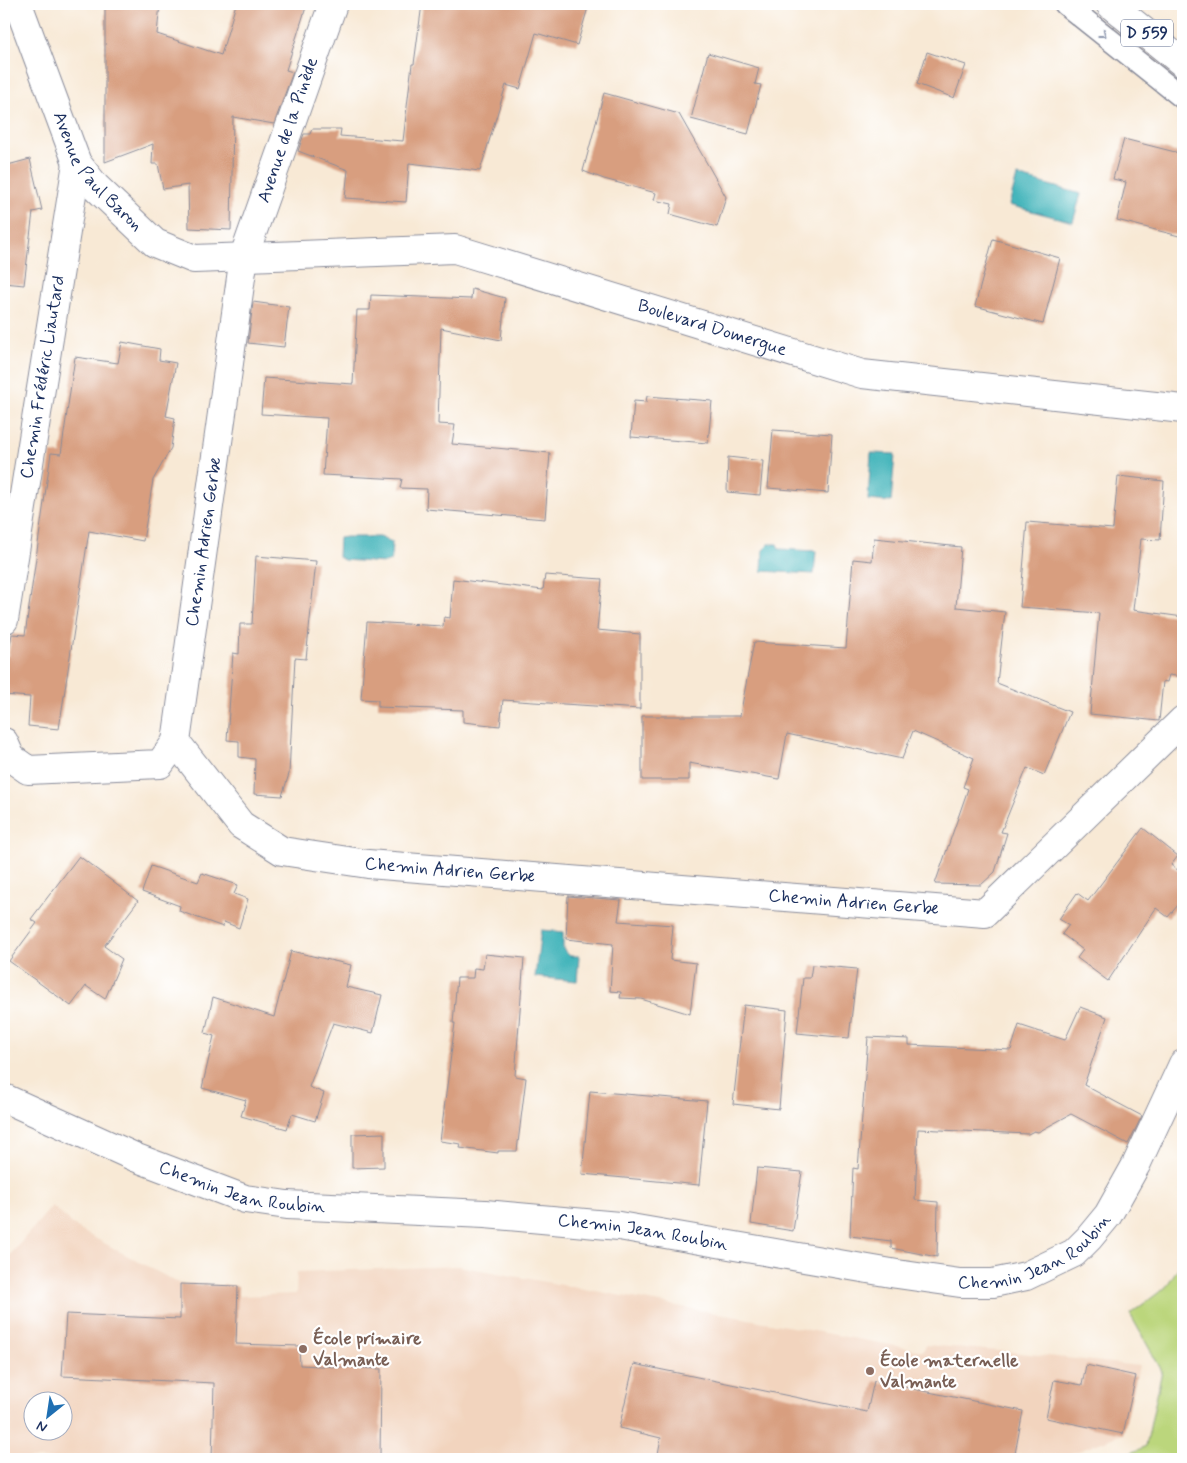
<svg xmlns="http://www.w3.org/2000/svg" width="1187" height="1463" font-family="Mynerve,sans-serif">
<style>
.built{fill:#f2d4be;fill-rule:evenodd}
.green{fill:#bbd67b;stroke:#6b826c}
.water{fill:#44b5bb;stroke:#30728c}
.building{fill:#d89e7f}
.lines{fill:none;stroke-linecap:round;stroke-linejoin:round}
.service-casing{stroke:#8a8c9a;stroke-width:24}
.minor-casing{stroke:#8a8c9a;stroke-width:30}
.primary-casing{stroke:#8a8c9a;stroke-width:30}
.service{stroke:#fff;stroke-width:21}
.minor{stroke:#fff;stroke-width:28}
.primary{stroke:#fff;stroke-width:28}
.oneway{stroke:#8d97ae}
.education-dot{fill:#8d6e63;stroke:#fff;stroke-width:2}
.labels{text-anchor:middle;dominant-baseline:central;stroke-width:4.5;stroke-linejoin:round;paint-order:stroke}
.shield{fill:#fff;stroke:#5f6d8e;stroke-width:1}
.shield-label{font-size:16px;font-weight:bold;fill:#1b2f5e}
.street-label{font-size:18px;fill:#1b2f5e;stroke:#fff}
.education-label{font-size:18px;font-weight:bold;fill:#785e54;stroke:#fff;text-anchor:start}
</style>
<rect width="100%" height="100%" fill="#fff"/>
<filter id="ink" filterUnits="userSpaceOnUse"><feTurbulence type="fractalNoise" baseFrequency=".02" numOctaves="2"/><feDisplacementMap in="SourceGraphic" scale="10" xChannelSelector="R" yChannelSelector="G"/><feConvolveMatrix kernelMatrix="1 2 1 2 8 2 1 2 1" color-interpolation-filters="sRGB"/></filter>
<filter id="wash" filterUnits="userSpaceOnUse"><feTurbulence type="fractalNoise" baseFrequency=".0096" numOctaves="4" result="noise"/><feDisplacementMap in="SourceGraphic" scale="20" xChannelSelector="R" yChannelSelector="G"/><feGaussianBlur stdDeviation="1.12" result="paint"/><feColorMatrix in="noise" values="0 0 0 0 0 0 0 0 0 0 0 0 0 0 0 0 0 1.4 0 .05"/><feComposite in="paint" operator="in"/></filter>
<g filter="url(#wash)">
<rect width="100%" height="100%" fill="#f8e9d5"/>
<path class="built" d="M52,1206L78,1229L180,1284L238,1286V1296L296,1294L297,1272L459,1266L923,1351L926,1345L1011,1352L1139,1366L1123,1434L1058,1459H4V1262ZM32,1400H62V1430H32Z"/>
<path class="green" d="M1183,1260V1459H1118L1146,1446L1162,1371L1130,1314L1166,1287Z"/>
<g class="water">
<path d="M1017,176L1081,194L1073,222L1009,205Z"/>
<path d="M871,453L895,454L891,502L868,500Z"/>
<path d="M346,537H380L392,542L391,560L385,563L344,560L338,557L339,538Z"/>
<path d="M769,544H777L779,549L816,551L814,574L762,571L763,550Z"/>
<path d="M541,930L563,932V949L570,956H579L577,981L535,977Z"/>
</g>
<g id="blocks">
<g class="building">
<path d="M105,4H160L157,34L221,55L236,4H307L286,70L293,72L274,124L233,117L231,230L189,228L188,185L163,189L158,164H152L153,144L105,162Z"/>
<path d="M422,4H589L577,45L536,33L520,89L506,85L480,171L409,163L406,202L345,198L348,170L298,151L304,134H310L312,129H341L340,136L403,141L412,64H414Z"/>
<path d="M927,52L966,65L954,98L917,84Z"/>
<path d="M708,53L759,68L755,84L761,85L748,134L691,119Z"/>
<path d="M604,93L679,114L726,197L717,227L670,214L672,204L654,200L656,193L604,179L583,171Z"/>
<path d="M1124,139L1183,154V237L1117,220L1126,182L1113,179Z"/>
<path d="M30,159L42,210L33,212L24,285L4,283V166Z"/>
<path d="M993,239L1060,258L1043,324L975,306Z"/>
<path d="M472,289L505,298L501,340L441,328L438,424L455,425L452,444L550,453L545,519L426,509L427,489L400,488L402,479L323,475L327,418L261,414L264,378L353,384L357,310H370L371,295L471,299Z"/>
<path d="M253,302L289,307L284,347L248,343Z"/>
<path d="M122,342L160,349L159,360L176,363L166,416L175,418L171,448L153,480L143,541L89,531L59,729L28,726L30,697L4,695V654L8,656L12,634L25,635L51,453L61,454L75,357L118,363Z"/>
<path d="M647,396L712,401L708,443L631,437L634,401L646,402Z"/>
<path d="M773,430L832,434L828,493L768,488Z"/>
<path d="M728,457L763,461L760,495L727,492Z"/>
<path d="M1118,476L1164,481L1160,540L1141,539L1133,610L1183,617V677L1169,675L1167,682L1163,681L1159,721L1090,714L1099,613L1020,607L1027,522L1113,529Z"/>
<path d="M874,538L961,547L956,607L1005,612L997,683L1070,712L1044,775L1027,768L1001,832L1007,833L995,872L981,885L935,884L968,789L963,787L974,758L913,731L902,759L787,734L779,779L689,763V780H642V716H740L754,642L846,648L853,559L872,561Z"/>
<path d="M256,556L316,561L306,659L295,658L289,774L282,796L254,794L255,759L239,757V741L227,740L233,653L239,654L240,624H252Z"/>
<path d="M545,575L602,579L597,630L640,634V709L503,700L500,726L463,722V710L378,707V700L361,699L367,622L443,626L444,617L450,618L453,579L543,590Z"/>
<path d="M1143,828L1178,856L1171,865L1183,874V899L1168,917L1156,908L1108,981L1077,958L1083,950L1062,934L1069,925L1059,919L1077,893L1088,901Z"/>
<path d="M79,856L138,901L104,946L122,959L105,999L86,986L71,1006L9,961L37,923L31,919Z"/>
<path d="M151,866L198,882L202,873L238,885L234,894L248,899L239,928L224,922L223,927L179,911L180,906L142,892Z"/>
<path d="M568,896L621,900L618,921L673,925L670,960L696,963L690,1014L641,999L620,998L621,992L610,991L613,944L566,939Z"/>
<path d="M291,951L351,965L346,987L382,995L373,1033L333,1023L309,1087L324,1093L315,1121L292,1114L287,1129L241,1116L246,1100L202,1088L214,1036L205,1033L213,997L274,1017Z"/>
<path d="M485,954L524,958L515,1076L526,1078L517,1151H498V1153L460,1148L461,1144L440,1141L455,1023H453L457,978H473L474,968L483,969Z"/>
<path d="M812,965L857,969L849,1038L797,1033L803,978H810Z"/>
<path d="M744,1005L787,1010L779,1109L733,1104Z"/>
<path d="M1080,1007L1107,1017L1084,1085L1142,1116L1128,1144L1071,1114L1038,1132L1034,1131L1028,1134L918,1129L915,1200L938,1202L937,1257L891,1248V1241L850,1236L853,1168L858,1169L868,1037L909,1039V1045L1011,1050L1019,1025L1065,1040Z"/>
<path d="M590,1091L707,1101L699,1185L582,1174Z"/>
<path d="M384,1133V1167L352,1168V1134Z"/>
<path d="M757,1168L802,1172L793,1231L751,1224Z"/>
<path d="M180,1284L238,1286L236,1344L299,1346L300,1365L381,1369L380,1459H212L214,1383L62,1376L66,1314L180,1319Z"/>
<path d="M634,1364L867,1412L874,1381L1023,1411L1014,1459H657L661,1438L619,1428Z"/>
<path d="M1086,1365L1136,1376L1123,1434L1046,1418L1054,1380L1082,1385Z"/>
</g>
</g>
</g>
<g filter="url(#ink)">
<use href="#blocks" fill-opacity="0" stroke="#8a8c9a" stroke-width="1"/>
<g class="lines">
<defs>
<path id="service" d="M1065,4L1183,98"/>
<g id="minor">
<path id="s1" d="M18,4L77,163L96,187L155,243L194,259L455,249L862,374L1183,409"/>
<path id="s2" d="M333,4L244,256L176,742L241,825L282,851L368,864L985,913L1183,720"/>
<path id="s3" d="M4,620L77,163"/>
<path d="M4,742L11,758L28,770L160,764L176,742"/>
<path id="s4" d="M4,1098L137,1158L245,1199L287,1205L485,1214L619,1226L897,1274L960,1283H993L1026,1276L1074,1253L1089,1238L1108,1215L1136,1165L1183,1064"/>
</g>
<path id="primary" d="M1110,4L1183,63"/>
</defs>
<use href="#service" class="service-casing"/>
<use href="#minor" class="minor-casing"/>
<use href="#primary" class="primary-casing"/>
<use href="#service" class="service"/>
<use href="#minor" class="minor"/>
<use href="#primary" class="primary"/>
</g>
<defs><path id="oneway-chevron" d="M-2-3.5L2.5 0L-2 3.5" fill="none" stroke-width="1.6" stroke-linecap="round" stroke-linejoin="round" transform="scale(1.25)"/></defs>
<use class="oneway" href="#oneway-chevron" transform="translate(1103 34) rotate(38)"/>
</g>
<g class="education-dot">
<circle cx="303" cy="1349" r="5"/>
<circle cx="870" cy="1371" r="5"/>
</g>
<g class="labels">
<rect class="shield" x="1121" y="19.5" width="52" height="27" rx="4"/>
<g class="shield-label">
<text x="1147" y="33">D 559</text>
</g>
<g class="street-label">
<text transform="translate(288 130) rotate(-71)">Avenue de la Pinède</text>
<text stroke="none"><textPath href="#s1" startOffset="188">Avenue Paul Baron</textPath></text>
<text stroke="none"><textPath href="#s1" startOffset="854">Boulevard Domergue</textPath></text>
<text stroke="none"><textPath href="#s3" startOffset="246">Chemin Frédéric Liautard</textPath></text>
<text transform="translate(204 542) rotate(-82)">Chemin Adrien Gerbe</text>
<text stroke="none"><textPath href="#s2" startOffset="1081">Chemin Adrien Gerbe</textPath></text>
<text stroke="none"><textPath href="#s2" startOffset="1486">Chemin Adrien Gerbe</textPath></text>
<text stroke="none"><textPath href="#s4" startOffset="256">Chemin Jean Roubin</textPath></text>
<text stroke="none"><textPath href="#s4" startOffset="661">Chemin Jean Roubin</textPath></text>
<text stroke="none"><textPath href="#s4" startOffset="1066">Chemin Jean Roubin</textPath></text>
</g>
<g class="education-label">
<text x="313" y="1339">École primaire<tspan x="313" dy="21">Valmante</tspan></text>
<text x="880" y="1361">École maternelle<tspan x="880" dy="21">Valmante</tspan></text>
</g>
</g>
<rect width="1187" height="1463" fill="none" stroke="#fff" stroke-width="20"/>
<g transform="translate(48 1416) rotate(210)"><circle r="24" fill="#ffffff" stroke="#a4acbf"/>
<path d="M0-4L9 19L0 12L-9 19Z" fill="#1f6fb2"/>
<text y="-8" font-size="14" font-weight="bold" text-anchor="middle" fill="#1b2f5e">N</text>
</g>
</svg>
